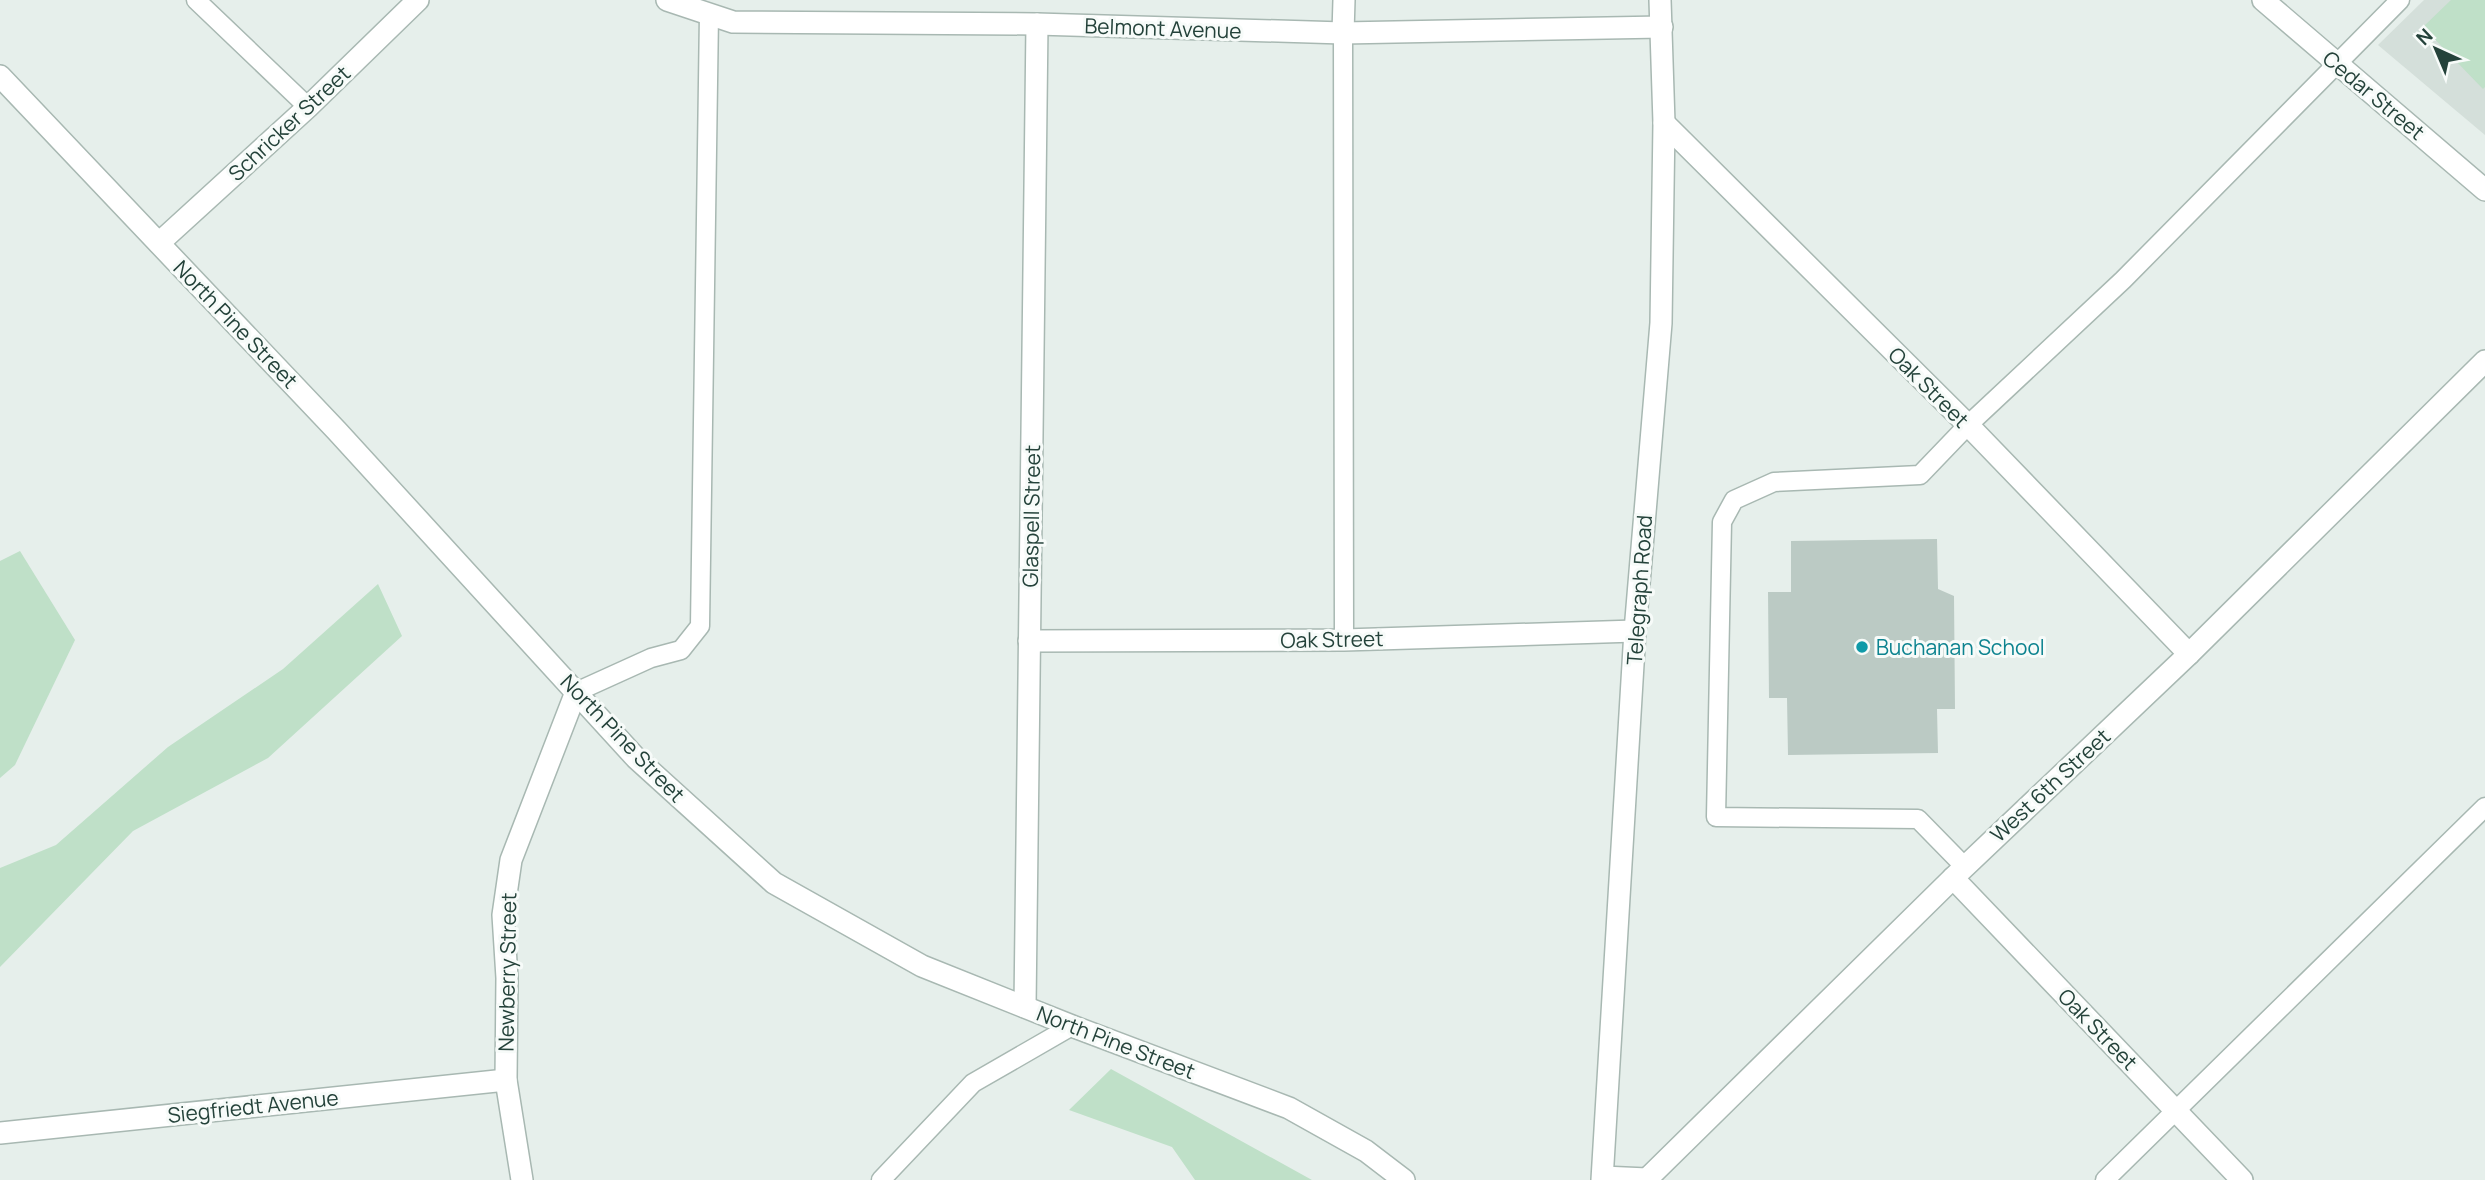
<svg xmlns="http://www.w3.org/2000/svg" width="2485" height="1180" font-family="Manrope,sans-serif">
<style>
.built{fill:#d4dfda}
.green{fill:#bfe0c8}
.building{fill:#bbcac4}
.lines{fill:none;stroke-linecap:round;stroke-linejoin:round}
.service-casing{stroke:#a8b8b2;stroke-width:21}
.minor-casing{stroke:#a8b8b2;stroke-width:24}
.tertiary-casing{stroke:#a8b8b2;stroke-width:24}
.service{stroke:#fff;stroke-width:18}
.minor{stroke:#fff;stroke-width:21}
.tertiary{stroke:#fff;stroke-width:21}
.culture-dot{fill:#0f9aa8;stroke:#f7fbf9;stroke-width:2.5}
.labels{text-anchor:middle;dominant-baseline:central;stroke-width:6;stroke-linejoin:round;paint-order:stroke}
.street-label{font-size:21px;fill:#24423a;stroke:#f7fbf9}
.culture-label{font-size:21px;fill:#0d838f;stroke:#f7fbf9;text-anchor:start}
</style>
<rect width="100%" height="100%" fill="#e6efeb"/>
<path class="built" d="M2424,0H2485V135L2378,45Z"/>
<g class="green">
<path d="M2451,0H2485V87L2483,89L2423,27Z"/>
<path d="M20,551L75,640L15,765L0,778V561Z"/>
<path d="M378,584L402,636L268,758L133,831L0,967V868L56,845L168,747L283,669Z"/>
<path d="M1111,1069L1312,1180H1195L1172,1147L1069,1110Z"/>
</g>
<path class="building" d="M1937,539L1938,589L1954,596L1955,709H1937L1938,753L1788,755L1787,698H1769L1768,592H1791V541Z"/>
<g class="lines">
<defs>
<g id="service">
<path d="M196,0L308,107"/>
<path d="M1343,33L1344,640"/>
<path d="M576,692L651,658L681,650L700,626L709,14"/>
<path d="M1965,867L1918,819L1716,817L1722,522L1734,500L1774,482L1920,475L1968,425L2123,280L2400,0"/>
<path d="M881,1180L973,1083L1072,1026"/>
<path d="M2105,1180L2485,807"/>
</g>
<g id="minor">
<path d="M667,0L733,22L1037,24L1343,33L1662,27"/>
<path d="M2263,0L2485,190"/>
<path d="M1343,33L1344,0"/>
<path d="M0,76L337,431L636,758L774,883L922,966L1072,1026L1289,1108L1366,1151L1404,1180"/>
<path d="M1664,123L1968,425L2189,654"/>
<path d="M159,243L308,107L418,0"/>
<path d="M1029,641L1344,640L1635,631"/>
<path d="M1953,878L2242,1180"/>
<path d="M1025,1007L1037,24"/>
<path d="M0,1133L506,1080"/>
<path d="M1603,1177L1647,1179L1953,878L2189,654L2485,361"/>
<path d="M522,1180L506,1080L507,978L503,915L511,860L576,692"/>
</g>
<path id="tertiary" d="M1602,1180L1635,631L1661,323L1664,123L1660,0"/>
</defs>
<use href="#service" class="service-casing"/>
<use href="#minor" class="minor-casing"/>
<use href="#tertiary" class="tertiary-casing"/>
<use href="#service" class="service"/>
<use href="#minor" class="minor"/>
<use href="#tertiary" class="tertiary"/>
</g>
<circle class="culture-dot" cx="1862" cy="647" r="7"/>
<g class="labels">
<g class="street-label">
<text transform="translate(1163 28) rotate(2)">Belmont Avenue</text>
<text transform="translate(2374 95) rotate(40)">Cedar Street</text>
<text transform="translate(289 123) rotate(-43)">Schricker Street</text>
<text transform="translate(236 324) rotate(46)">North Pine Street</text>
<text transform="translate(1929 387) rotate(45)">Oak Street</text>
<text transform="translate(1031 516) rotate(-89)">Glaspell Street</text>
<text transform="translate(1639 590) rotate(-86)">Telegraph Road</text>
<text transform="translate(1332 639) rotate(-1)">Oak Street</text>
<text transform="translate(623 738) rotate(46)">North Pine Street</text>
<text transform="translate(2050 785) rotate(-43)">West 6th Street</text>
<text transform="translate(507 972) rotate(-89)">Newberry Street</text>
<text transform="translate(2098 1029) rotate(46)">Oak Street</text>
<text transform="translate(1116 1042) rotate(21)">North Pine Street</text>
<text transform="translate(253 1106) rotate(-6)">Siegfriedt Avenue</text>
</g>
<g class="culture-label">
<text x="1876" y="647">Buchanan School</text>
</g>
</g>
<g transform="translate(2436 49) rotate(316)" stroke="#f7fbf9" stroke-width="5" paint-order="stroke">
<path d="M0-5L12 26L0 18L-12 26Z" fill="#24423a"/>
<text y="-10" font-size="19" font-weight="bold" text-anchor="middle" fill="#24423a">N</text>
</g>
</svg>
